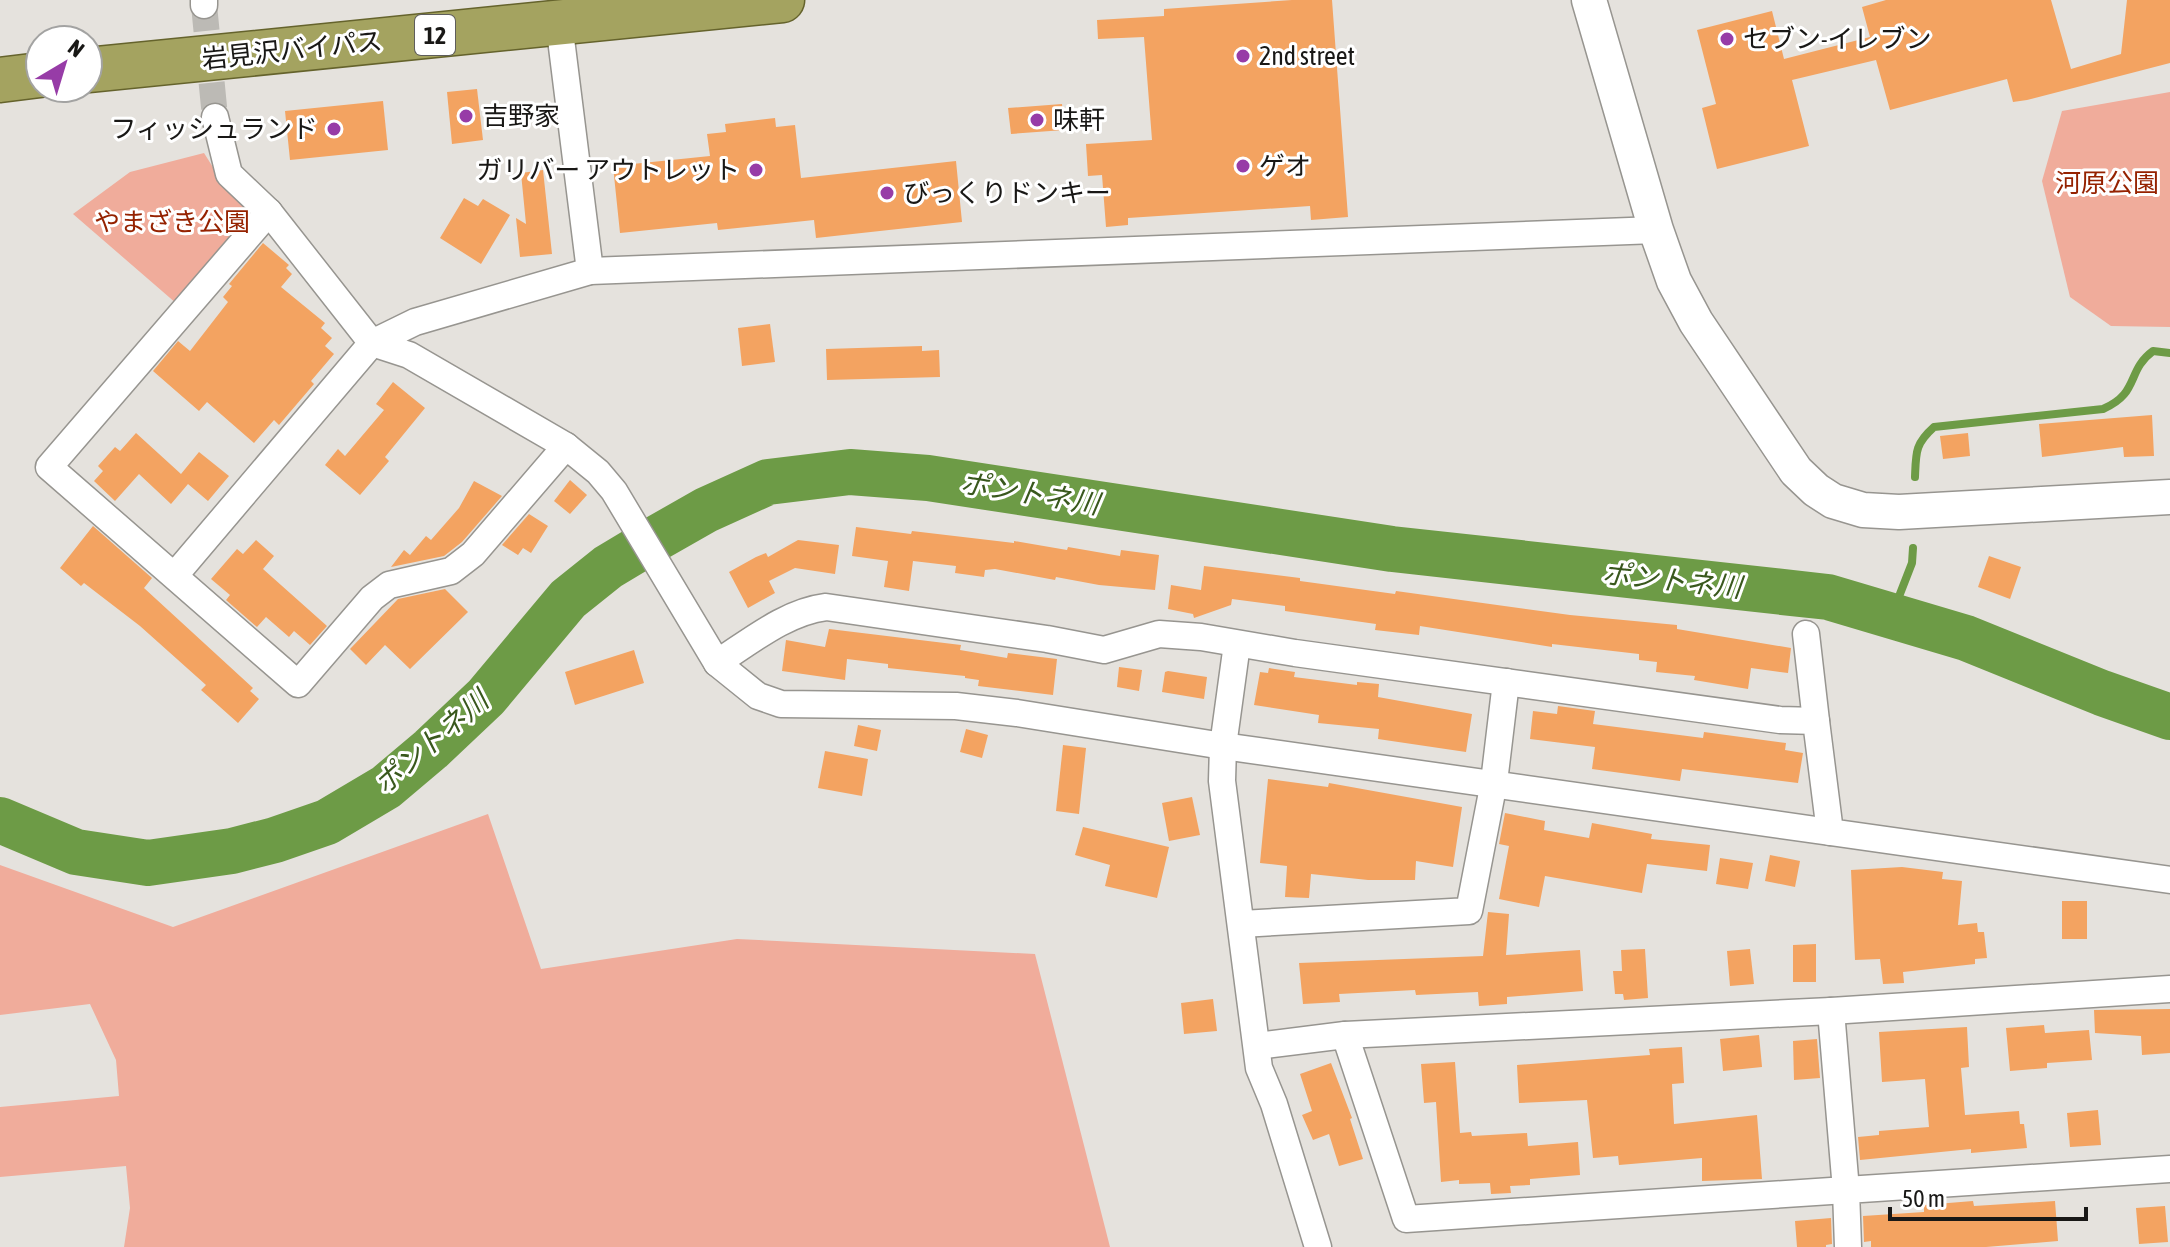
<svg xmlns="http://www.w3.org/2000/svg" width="2170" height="1247" font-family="'Asap Condensed','Noto Sans JP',sans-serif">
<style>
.green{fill:#f0ac9b}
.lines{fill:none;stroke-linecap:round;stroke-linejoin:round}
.stream{stroke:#6d9b46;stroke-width:8}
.river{stroke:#6d9b46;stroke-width:46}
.building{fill:#f3a361}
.minor-tunnel{stroke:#bcbab5;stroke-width:26;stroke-dasharray:26 13;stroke-linecap:butt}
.minor-casing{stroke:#979590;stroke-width:29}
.tertiary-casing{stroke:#979590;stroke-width:37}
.trunk-casing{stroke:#65632c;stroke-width:47}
.minor{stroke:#fff;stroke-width:26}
.tertiary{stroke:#fff;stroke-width:34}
.trunk{stroke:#a4a360;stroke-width:44}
.poi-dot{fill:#973ca7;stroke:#fff;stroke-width:3}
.labels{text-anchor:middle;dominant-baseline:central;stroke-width:6;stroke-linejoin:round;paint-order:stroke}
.shield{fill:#fff;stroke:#5e5d5c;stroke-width:2}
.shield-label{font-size:24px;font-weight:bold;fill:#191816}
.poi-label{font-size:26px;fill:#191816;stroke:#fff;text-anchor:start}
.street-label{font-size:26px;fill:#191816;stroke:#fff}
.park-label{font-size:26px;fill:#952200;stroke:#fff}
.water-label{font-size:28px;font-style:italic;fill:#39581d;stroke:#fff}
</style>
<rect width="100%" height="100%" fill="#e5e2dd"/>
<g class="green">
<path d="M2170,92V327L2111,326L2070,297L2042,181L2062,111Z"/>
<path d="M204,153L221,180L257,212L177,304L73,214L130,172Z"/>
<path d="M488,814L541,969L737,939L1035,954L1110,1247H124L130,1208L126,1166L0,1177V1107L119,1096L116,1060L90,1004L0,1015V865L173,927Z"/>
</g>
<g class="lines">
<g class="stream">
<path d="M1915,477C1916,452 1915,444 1934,427L2103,409C2140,393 2126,371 2153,351L2170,353"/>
<path d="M1891,617L1912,563L1913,548"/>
</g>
<path class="river" d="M0,820L76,852L148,863L232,851L275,840L327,822L386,787L431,749L486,697L568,599L608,567L648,543L706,510L768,482L850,472L928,478L1392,549L1828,597L1966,638L2102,693L2170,717"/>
</g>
<g class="building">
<path d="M1292,0H1332L1348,217L1311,220L1310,206L1128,218V225L1106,227L1102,175L1088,176L1086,144L1152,140L1144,37L1098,39L1097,20L1164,16V9Z"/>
<path d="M1886,0H2051L2071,69L2121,54L2127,0H2170V63L2027,100L2013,102L2007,79L1890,110L1876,60L1792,80L1809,146L1717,169L1702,108L1716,104L1697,30L1772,11L1784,59L1870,37L1862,7Z"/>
<path d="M477,89L483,140L452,144L447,92Z"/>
<path d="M383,101L388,150L290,160L285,111Z"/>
<path d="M1062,104L1064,130L1011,134L1008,108Z"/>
<path d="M775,118L776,127L795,125L801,178L956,161L962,222L816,238L814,220L718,230L717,223L620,233L613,166L710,156L707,134L726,132L725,124Z"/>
<path d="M543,170L552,254L520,257L516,218L526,224L521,173Z"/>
<path d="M464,198L478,206L483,199L510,215L481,264L440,238Z"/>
<path d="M263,243L289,265L286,268L292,274L281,287L325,323L321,328L332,338L325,346L334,354L311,381L314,384L279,425L274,420L254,443L207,402L199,411L153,371L178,341L190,351L228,302L223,297L232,286L229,284Z"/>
<path d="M770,324L775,362L742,366L738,328Z"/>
<path d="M922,346V351L939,350L940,377L827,380L826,349Z"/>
<path d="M393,382L425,408L385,457L389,461L360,495L325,465L338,449L345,456L384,410L376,404Z"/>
<path d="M2152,415L2154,456L2124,457L2123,447L2042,457L2039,424Z"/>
<path d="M136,433L181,474L199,452L229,476L208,501L188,484L171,504L139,474L115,501L94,481L103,471L98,466L115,447L120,451Z"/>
<path d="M1968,433L1970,456L1943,459L1940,436Z"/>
<path d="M570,480L587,495L570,514L554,501Z"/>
<path d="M474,481L502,496L462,542L444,556L391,567L404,550L410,555L426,536L431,540L459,508Z"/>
<path d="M529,514L548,526L531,553L523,548L518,555L502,545Z"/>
<path d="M93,526L152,578L144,588L253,688L250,691L259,699L238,723L201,690L206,685L140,626L84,583L81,586L60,568Z"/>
<path d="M856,527L911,534L912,531L1014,543V541L1067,550L1068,547L1120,556L1121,550L1159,555L1155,590L1099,585L1056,577L1055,580L995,569L985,570L984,577L955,573L956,566L913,561L909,591L884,587L888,561L852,556Z"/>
<path d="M256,540L274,556L263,569L327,626L310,645L294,631L289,637L266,617L257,627L226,600L230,595L211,579L237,549L243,554Z"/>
<path d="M798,540L839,545L835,574L795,568L769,581L775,593L748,608L729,572L756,557L766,553L768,557Z"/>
<path d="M1989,556L2021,567L2010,599L1978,587Z"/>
<path d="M1204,566L1300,578V581L1395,594L1396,591L1570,615L1677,625V629L1791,648L1788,673L1751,668L1748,689L1694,680L1695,676L1656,672L1657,662L1639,660V654L1552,644V647L1420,626L1419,635L1375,630L1376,624L1285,611V606L1232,599L1231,605L1194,618L1193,614L1168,609L1171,585L1201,590Z"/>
<path d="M445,589L468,612L410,669L385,645L366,665L350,649L398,599Z"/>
<path d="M829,629L961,645L960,650L1007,658L1008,653L1057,659L1053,695L978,686L979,680L965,678V676L888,668V664L847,659L845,680L782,671L786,640L825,647Z"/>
<path d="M634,650L644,683L575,705L565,672Z"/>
<path d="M1119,667L1142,670L1139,691L1117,687Z"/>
<path d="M1269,668L1295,672L1294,677L1357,685V682L1379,684L1378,697L1472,714L1466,752L1378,739L1379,729L1318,723L1319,715L1254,705L1260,672L1268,673Z"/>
<path d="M1168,671L1207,677L1204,699L1162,692L1165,672Z"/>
<path d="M1558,706L1595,711L1593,724L1703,738L1704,732L1786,743L1785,750L1803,753L1798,783L1682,769L1680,781L1592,769L1595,747L1530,739L1533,711L1557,714Z"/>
<path d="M858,725L881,730L877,751L854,746Z"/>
<path d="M966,729L988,735L982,758L960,752Z"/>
<path d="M1063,745L1086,748L1079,814L1056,811Z"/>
<path d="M825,751L868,759L862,796L818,788Z"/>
<path d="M1268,779L1328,787L1329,783L1462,807L1453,867L1416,861L1415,880H1368L1311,874L1309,898L1285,897L1287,866L1260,863Z"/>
<path d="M1192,797L1200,835L1169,841L1162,803Z"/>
<path d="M1505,813L1545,821L1544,830L1589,838L1592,823L1652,834L1651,839L1710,845L1707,871L1647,864L1642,893L1545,876L1539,907L1499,899L1509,846L1499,844Z"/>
<path d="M1083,827L1169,847L1157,898L1105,886L1110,865L1075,855Z"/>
<path d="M1770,855L1800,861L1795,887L1765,881Z"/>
<path d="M1720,858L1753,863L1748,889L1716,884Z"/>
<path d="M1902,867L1943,872L1942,879L1962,881L1958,925L1977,923L1978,932H1984L1987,958L1975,959V964L1903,972L1904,983L1883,984L1880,959L1855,960L1851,870Z"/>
<rect x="2062" y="901" width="25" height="38"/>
<path d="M1488,912L1509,914L1506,955L1580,950L1583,991L1507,997V1004L1479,1006L1478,992L1416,995L1415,990L1339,994L1340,1002L1303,1004L1299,963L1483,956Z"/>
<path d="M1816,944V982H1793V945Z"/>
<path d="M1645,949L1648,998L1624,1000L1623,994H1615L1613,971H1622L1621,950Z"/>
<path d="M1750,949L1754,984L1730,986L1727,951Z"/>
<path d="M1213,999L1217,1031L1184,1034L1181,1003Z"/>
<path d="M2170,1009V1053L2142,1055L2141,1036L2095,1033L2094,1010Z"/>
<path d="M2044,1025L2045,1033L2089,1030L2092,1060L2047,1063V1068L2010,1071L2006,1028Z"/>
<path d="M1967,1027L1969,1067L1961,1068L1965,1115L2019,1111L2020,1124H2024L2027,1148L1971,1153V1149L1860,1160L1858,1137L1879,1135V1131L1929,1127L1925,1079L1882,1082L1879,1032Z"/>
<path d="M1759,1035L1762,1067L1723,1071L1720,1039Z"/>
<path d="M1817,1039L1820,1078L1794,1080L1793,1041Z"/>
<path d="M1682,1047L1684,1083L1672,1084L1674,1124L1757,1115L1762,1179L1702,1181V1158L1619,1165L1618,1156L1593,1158L1587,1100L1519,1103L1517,1065L1650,1055L1649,1049Z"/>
<path d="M1455,1062L1460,1133L1471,1132L1472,1136L1527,1133L1528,1146L1578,1142L1580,1175L1530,1179V1185L1510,1186L1511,1193L1491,1194L1490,1183L1459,1184V1180L1441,1182L1436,1102L1424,1103L1421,1064Z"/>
<path d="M1331,1063L1352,1118L1350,1119L1363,1159L1339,1166L1329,1134L1313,1140L1302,1115L1312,1111L1300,1074Z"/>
<path d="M2098,1110L2101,1145L2070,1147L2067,1113Z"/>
<path d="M1973,1201L1974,1206L2055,1201L2058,1241L1986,1247H1871V1241L1864,1242L1863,1216L1924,1212V1205Z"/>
<path d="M2165,1206L2168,1242L2139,1244L2136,1208Z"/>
<path d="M1831,1218L1832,1244L1826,1245V1247H1797L1795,1221Z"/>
</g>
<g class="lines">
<path class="minor-tunnel" d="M204,5L215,117"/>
<defs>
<g id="minor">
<path d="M204,0V5"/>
<path d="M559,23L590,271"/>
<path d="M215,117L229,174L269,212L49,467L298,684L372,598L389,585L451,571L473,554L566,446L598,472L614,491L717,663L758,696L781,704L956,706L1017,713L1223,746L1830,832"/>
<path d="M566,446L409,355L372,343L415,322L590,271L1656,230"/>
<path d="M175,575L372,343L269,212"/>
<path d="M1806,634L1816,721"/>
<path d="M1237,644L1223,746L1222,781L1259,1068L1274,1104L1318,1247"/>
<path d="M717,663C751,641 786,612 826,607L1047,639L1104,650L1159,634L1201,637L1295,653L1780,720L1816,721L1830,832L2170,880"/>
<path d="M1241,924L1469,911L1494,782L1506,682"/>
<path d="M1345,1035L1406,1219L1846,1190L1831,1011"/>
<path d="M1257,1046L1345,1035L1831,1011L2170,989"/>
<path d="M1848,1247L1846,1190L2170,1169"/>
</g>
<path id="tertiary" d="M1589,0L1656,230L1674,281L1696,322L1796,471L1816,490L1833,501L1863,510L1899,512L2170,497"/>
<g id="trunk">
<path d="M88,70L782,0"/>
<path d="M0,80L40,75"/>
</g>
</defs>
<use href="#minor" class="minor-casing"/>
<use href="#tertiary" class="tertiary-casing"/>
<use href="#trunk" class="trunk-casing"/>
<use href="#minor" class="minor"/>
<use href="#tertiary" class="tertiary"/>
<use href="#trunk" class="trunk"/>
</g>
<g class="poi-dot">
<circle cx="1727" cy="39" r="8"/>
<circle cx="1243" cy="56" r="8"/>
<circle cx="466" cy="116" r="8"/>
<circle cx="1037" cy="120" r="8"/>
<circle cx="334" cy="129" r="8"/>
<circle cx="1243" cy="166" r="8"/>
<circle cx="756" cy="170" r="8"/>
<circle cx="887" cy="193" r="8"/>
</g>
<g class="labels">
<rect class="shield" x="415" y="15" width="40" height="40" rx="6"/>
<g class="shield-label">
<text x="435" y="35">12</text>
</g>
<g class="poi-label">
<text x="1743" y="39">セブン-イレブン</text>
<text x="1259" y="56">2nd street</text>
<text x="482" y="116">吉野家</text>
<text x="1053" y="120">味軒</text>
<text x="318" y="129" text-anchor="end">フィッシュランド</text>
<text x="1259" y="166">ゲオ</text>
<text x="740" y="170" text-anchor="end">ガリバー アウトレット</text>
<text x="903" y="193">びっくりドンキー</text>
</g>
<g class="street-label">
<text transform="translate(292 50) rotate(-6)">岩見沢バイパス</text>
</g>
<g class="park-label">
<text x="2107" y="183">河原公園</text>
<text x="172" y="222">やまざき公園</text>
</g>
<g class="water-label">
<text transform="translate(1030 493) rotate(9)">ポントネ川</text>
<text transform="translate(1672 580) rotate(6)">ポントネ川</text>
<text transform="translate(431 742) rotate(-41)">ポントネ川</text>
</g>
</g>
<g transform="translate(64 64) rotate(38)"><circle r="38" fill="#ffffff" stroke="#a3a3a2" stroke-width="2"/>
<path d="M0-6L14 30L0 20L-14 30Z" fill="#973ca7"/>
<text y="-12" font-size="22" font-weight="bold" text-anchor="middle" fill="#191816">N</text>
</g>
<path d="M1890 1207v12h196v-12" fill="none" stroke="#191816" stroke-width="4"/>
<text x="1902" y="1207" font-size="24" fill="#191816" stroke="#ffffff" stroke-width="6" paint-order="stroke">50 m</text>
</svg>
